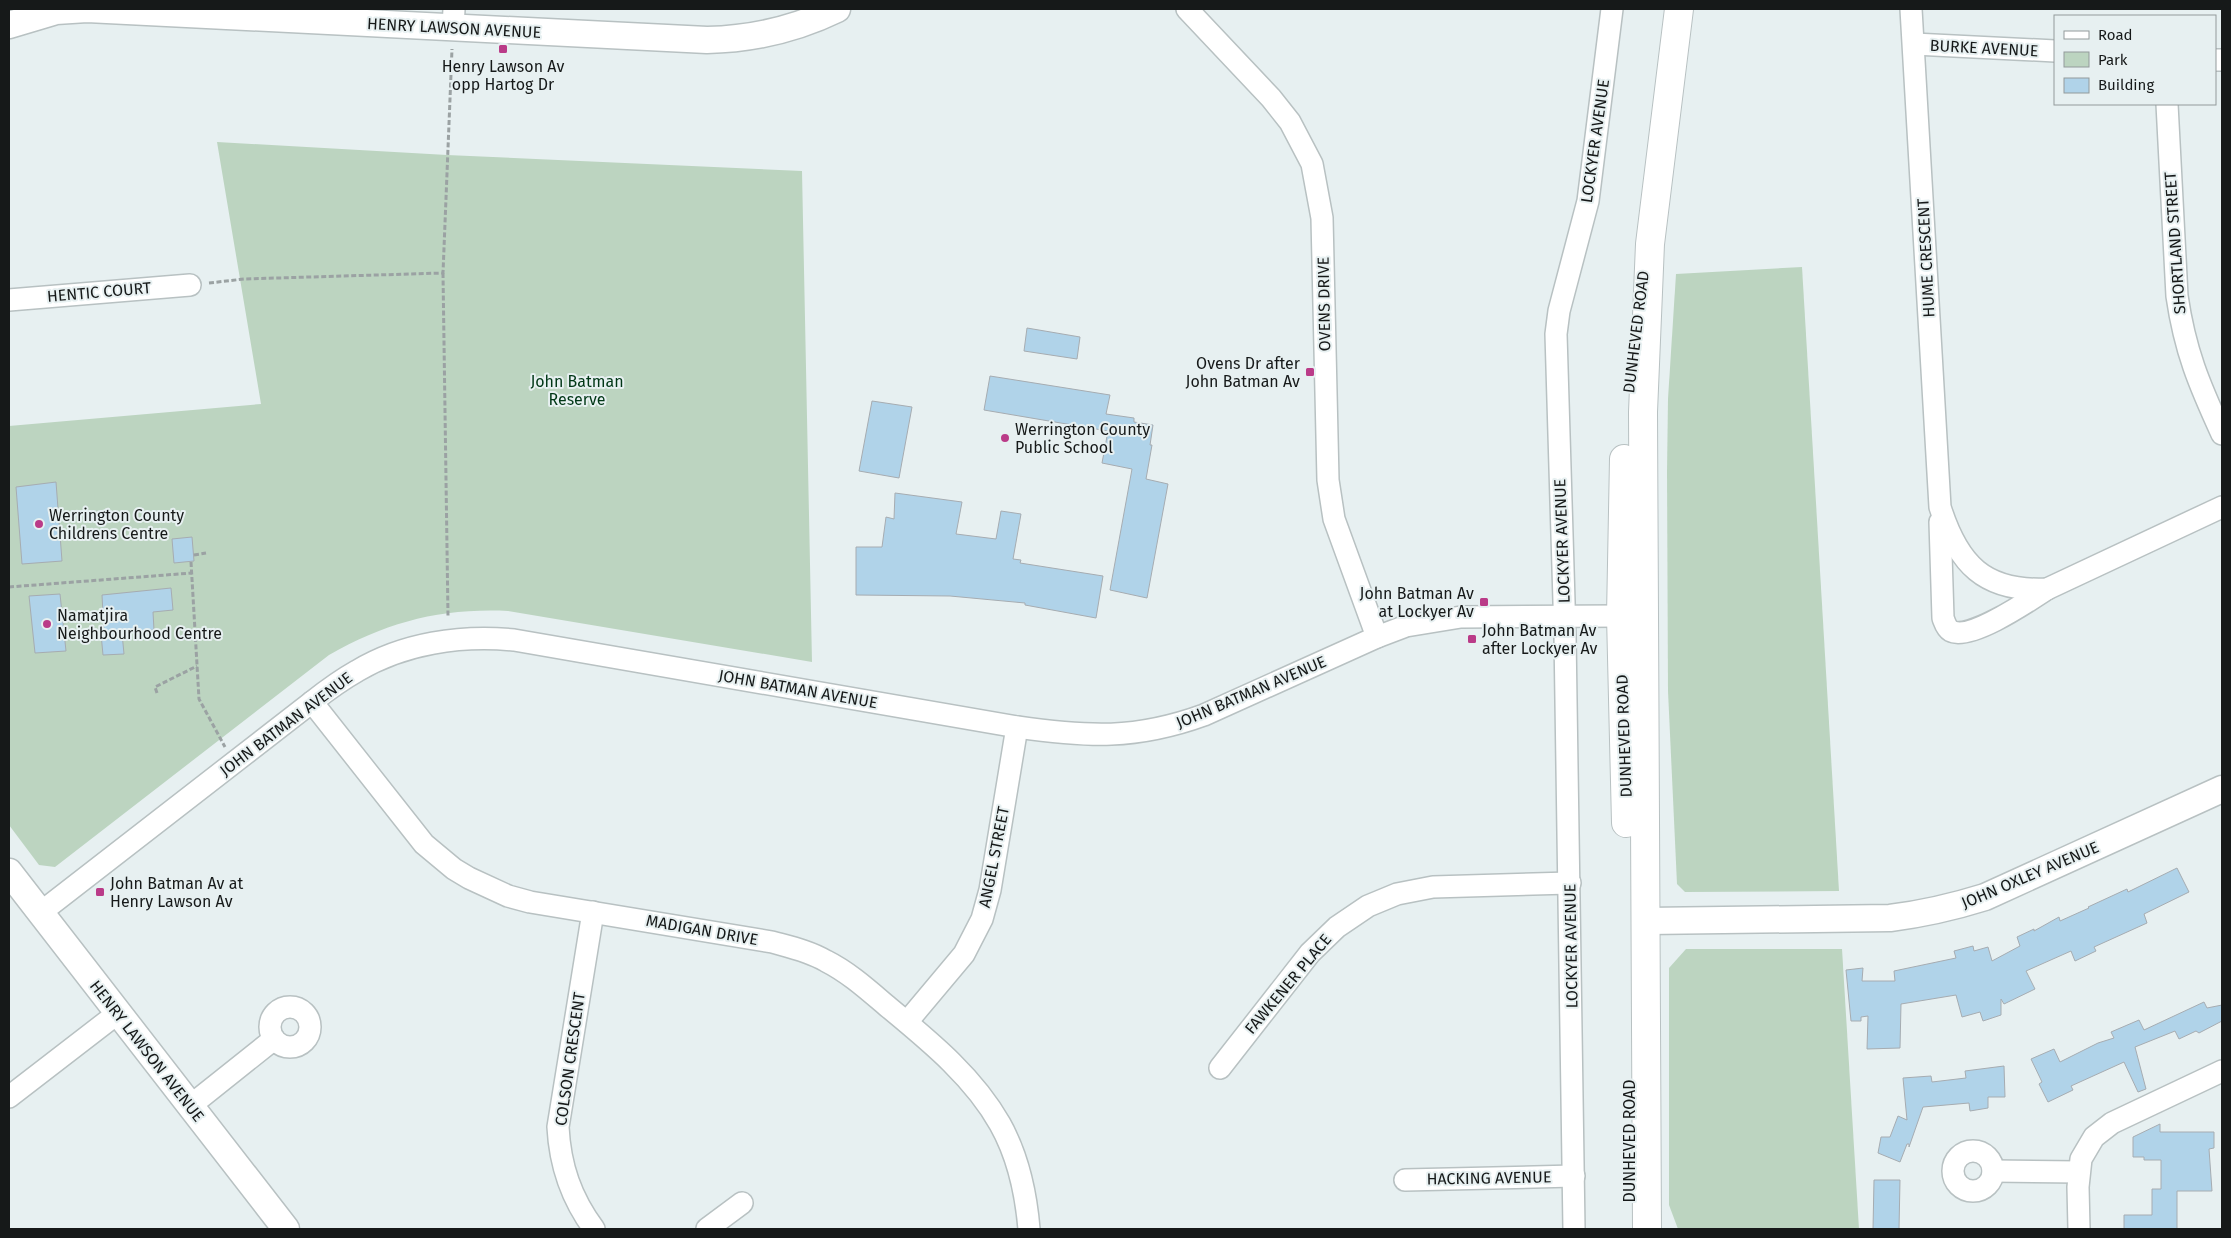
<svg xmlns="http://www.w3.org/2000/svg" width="2231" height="1238" font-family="'Fira Sans',sans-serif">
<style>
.green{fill:#bcd4c0}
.building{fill:#b0d3e9;stroke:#a6acb1}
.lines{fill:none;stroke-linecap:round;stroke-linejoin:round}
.minor-casing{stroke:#b8c1c2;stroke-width:24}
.tertiary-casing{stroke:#b8c1c2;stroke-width:29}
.secondary-casing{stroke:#b8c1c2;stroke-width:30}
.path{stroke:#9ba2a3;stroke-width:3;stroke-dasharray:5 2.5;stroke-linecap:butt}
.minor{stroke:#fff;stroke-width:21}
.tertiary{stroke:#fff;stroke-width:26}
.secondary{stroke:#fff;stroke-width:28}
.poi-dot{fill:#ba3b88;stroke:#e7f0f1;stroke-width:2}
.labels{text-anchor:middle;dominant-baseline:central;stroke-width:4;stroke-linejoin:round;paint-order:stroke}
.street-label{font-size:16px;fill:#161919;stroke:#e7f0f1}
.poi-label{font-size:16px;fill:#161919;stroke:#e7f0f1;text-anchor:start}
.park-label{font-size:16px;fill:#013716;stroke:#e7f0f1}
</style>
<rect width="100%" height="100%" fill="#e7f0f1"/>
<g class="green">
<path d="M217,142L447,155L802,171L812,662L508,611C440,608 388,622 329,655L55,867L39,865L9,825V426L261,404Z"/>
<path d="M1802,267L1839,891L1685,892L1677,884L1668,691L1667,472L1668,399L1676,274Z"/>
<path d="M1686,949H1842L1859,1229H1678L1669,1205V968Z"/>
</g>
<g class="building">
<path d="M1027,328L1080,337L1077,359L1024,351Z"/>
<path d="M990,376L1110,395L1106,414L1134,418V422L1153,425L1150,445H1152L1146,479L1168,484L1147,598L1110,590L1132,469L1102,463L1108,431L984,410Z"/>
<path d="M872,401L912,407L899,478L859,471Z"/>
<path d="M56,482L62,561L22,564L16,487Z"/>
<path d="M895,493L962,502L956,534L996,539L1001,511L1021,514L1013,559L1021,560L1020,563L1103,576L1096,618L1025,605V603L950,596L856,595V547H882L886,517L894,519Z"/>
<path d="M192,537L194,561L174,563L172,539Z"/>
<path d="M171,588L173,610L153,612L154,630L122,633L124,654L103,655L101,634H104L102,595Z"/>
<path d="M60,594L66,651L35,653L29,596Z"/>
<path d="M2177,868L2189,892L2144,914L2147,923L2094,947L2096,951L2075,961L2071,951L2026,971L2035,989L2004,1004L2001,999V1015L1983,1021L1980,1012L1962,1017L1956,995L1901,1004L1900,1048L1867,1049L1868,1016L1861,1017V1021H1851L1846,970L1863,968L1862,981H1895L1894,971L1956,958L1954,951L1973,946L1974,951L1988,947L1992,961L2020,946L2017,937L2034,929V931L2059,917L2060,921L2089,908L2088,907L2127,889L2128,892Z"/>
<path d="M2204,1002L2207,1008L2222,1005V1021L2199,1033L2196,1031L2179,1039L2175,1031L2135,1047L2146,1089L2138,1092L2124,1062L2071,1086L2073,1090L2048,1102L2039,1084L2042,1082L2031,1059L2054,1049L2060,1062L2098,1043L2114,1038L2111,1032L2139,1020L2144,1030Z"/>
<path d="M2004,1066L2005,1097H1988V1108L1970,1111L1969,1103L1923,1107L1909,1147V1144H1907L1900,1162L1878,1153L1881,1137H1890L1898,1116L1907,1120L1903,1078L1931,1076L1932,1082L1966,1078L1965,1071Z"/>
<path d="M2160,1124V1132H2214V1148L2209,1149L2212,1191H2177V1229H2124V1215H2152V1189H2161V1160H2144V1157H2133V1137Z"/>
<path d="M1874,1180H1900L1899,1229H1873Z"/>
</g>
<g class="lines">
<defs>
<g id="minor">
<path d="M1187,9L1271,98L1290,122L1312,164L1322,218L1328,480L1334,519L1377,637"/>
<path d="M1911,9L1940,507C1958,564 1984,592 2047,589L2222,507"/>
<path d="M453,28L454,9"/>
<path d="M1914,44L2055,51"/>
<path d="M2215,60H2222"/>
<path d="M2167,104L2177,296C2185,351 2199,384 2222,434"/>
<path d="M9,300L190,285"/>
<path d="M1940,522L1943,618C1945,623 1946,628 1951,631C1970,641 2030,600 2047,589"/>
<path d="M312,702L424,844L454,869L469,878L508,896L530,902L772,942C790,947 809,951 826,961C848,972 867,989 887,1006C928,1040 973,1076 1000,1124C1018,1156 1026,1193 1029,1229"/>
<path d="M593,912L558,1127C560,1166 571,1198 594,1229"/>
<path d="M40,913L312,702C326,691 341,680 357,671C404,643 460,635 514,640L1017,727C1088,737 1135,740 1204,715L1377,637L1406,626L1461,617L1621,616"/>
<circle cx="290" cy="1027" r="20"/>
<path d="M907,1022L964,954L982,919L990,890L1017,727"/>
<path d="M1220,1068L1310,953L1337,927L1368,906L1397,894L1433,887L1570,883"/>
<path d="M9,1097L118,1013"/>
<path d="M190,1106L274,1039"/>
<circle cx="1973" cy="1171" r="20"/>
<path d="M1993,1171L2079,1172"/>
<path d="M1405,1180L1574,1176"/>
<path d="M707,1229L742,1203"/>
<path d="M1574,1229L1565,635L1556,334L1559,311L1588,201L1612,9"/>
<path d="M2079,1229L2078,1187L2081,1159L2094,1137L2112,1123L2222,1071"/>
</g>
<g id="tertiary">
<path d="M9,25L56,11L87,9L707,40C753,39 796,29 837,9"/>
<path d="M9,872L286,1229"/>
<path d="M1647,921L1890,918C1922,914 1953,907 1985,897L2222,789"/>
</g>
<g id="secondary">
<path d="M1624,459L1621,616L1626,823"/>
<path d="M1647,1229L1643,412L1650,244L1679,9"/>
</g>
</defs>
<use href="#minor" class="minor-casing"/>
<use href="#tertiary" class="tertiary-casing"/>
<use href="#secondary" class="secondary-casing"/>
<g class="path">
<path d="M443,273L448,616"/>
<path d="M209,283L244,279L443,273L452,49"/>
<path d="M194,555L206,553"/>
<path d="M191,562L199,699L225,747"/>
<path d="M9,587L192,573"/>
<path d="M157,693L155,687L197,666"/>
</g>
<use href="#minor" class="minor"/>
<use href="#tertiary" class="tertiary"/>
<use href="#secondary" class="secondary"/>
</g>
<g class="poi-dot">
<rect x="498" y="44" width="10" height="10" rx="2.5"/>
<rect x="1305" y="367" width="10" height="10" rx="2.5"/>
<circle cx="1005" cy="438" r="5"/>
<circle cx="39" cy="524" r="5"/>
<rect x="1479" y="597" width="10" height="10" rx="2.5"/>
<circle cx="47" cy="624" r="5"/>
<rect x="1467" y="634" width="10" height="10" rx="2.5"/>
<rect x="95" y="887" width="10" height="10" rx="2.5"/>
</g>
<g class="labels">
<g class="street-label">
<text transform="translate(454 28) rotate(3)">HENRY LAWSON AVENUE</text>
<text transform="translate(1984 48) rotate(3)">BURKE AVENUE</text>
<text transform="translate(1595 141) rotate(-82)">LOCKYER AVENUE</text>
<text transform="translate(2175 243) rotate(-94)">SHORTLAND STREET</text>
<text transform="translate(1926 258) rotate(-93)">HUME CRESCENT</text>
<text transform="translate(99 292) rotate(-5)">HENTIC COURT</text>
<text transform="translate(1324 304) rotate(-91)">OVENS DRIVE</text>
<text transform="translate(1636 332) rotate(-83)">DUNHEVED ROAD</text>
<text transform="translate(1562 541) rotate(-92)">LOCKYER AVENUE</text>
<text transform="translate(798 689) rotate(10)">JOHN BATMAN AVENUE</text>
<text transform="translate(1251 692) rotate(-23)">JOHN BATMAN AVENUE</text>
<text transform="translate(286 724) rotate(-37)">JOHN BATMAN AVENUE</text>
<text transform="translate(1624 736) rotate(-92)">DUNHEVED ROAD</text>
<text transform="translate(994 857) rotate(-79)">ANGEL STREET</text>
<text transform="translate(2030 875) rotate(-23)">JOHN OXLEY AVENUE</text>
<text transform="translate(702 930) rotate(10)">MADIGAN DRIVE</text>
<text transform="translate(1571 946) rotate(-91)">LOCKYER AVENUE</text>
<text transform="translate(1288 984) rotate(-50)">FAWKENER PLACE</text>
<text transform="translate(147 1051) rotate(52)">HENRY LAWSON AVENUE</text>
<text transform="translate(570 1059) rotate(-82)">COLSON CRESCENT</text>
<text transform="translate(1629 1141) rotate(-90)">DUNHEVED ROAD</text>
<text transform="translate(1489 1178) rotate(-1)">HACKING AVENUE</text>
</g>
<g class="poi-label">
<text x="503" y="66" text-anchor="middle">Henry Lawson Av<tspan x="503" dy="18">opp Hartog Dr</tspan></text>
<text x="1300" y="363" text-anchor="end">Ovens Dr after<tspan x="1300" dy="18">John Batman Av</tspan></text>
<text x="1015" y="429">Werrington County<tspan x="1015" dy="18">Public School</tspan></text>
<text x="49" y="515">Werrington County<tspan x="49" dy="18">Childrens Centre</tspan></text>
<text x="1474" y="593" text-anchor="end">John Batman Av<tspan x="1474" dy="18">at Lockyer Av</tspan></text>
<text x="57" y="615">Namatjira<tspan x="57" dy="18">Neighbourhood Centre</tspan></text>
<text x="1482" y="630">John Batman Av<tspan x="1482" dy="18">after Lockyer Av</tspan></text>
<text x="110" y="883">John Batman Av at<tspan x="110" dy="18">Henry Lawson Av</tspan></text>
</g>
<g class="park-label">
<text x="577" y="381">John Batman<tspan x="577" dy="18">Reserve</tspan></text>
</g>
</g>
<rect width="2231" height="1238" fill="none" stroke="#161919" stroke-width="20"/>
<rect x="2054" y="15" width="162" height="90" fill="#e7f0f1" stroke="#939a9b"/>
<rect x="2064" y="31" width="25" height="8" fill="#ffffff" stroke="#939a9b"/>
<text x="2098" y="40" font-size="15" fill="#161919">Road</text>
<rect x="2064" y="52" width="25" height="15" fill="#bcd4c0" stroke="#939a9b"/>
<text x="2098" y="65" font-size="15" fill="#161919">Park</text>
<rect x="2064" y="78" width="25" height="15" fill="#b0d3e9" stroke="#939a9b"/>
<text x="2098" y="90" font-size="15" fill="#161919">Building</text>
</svg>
